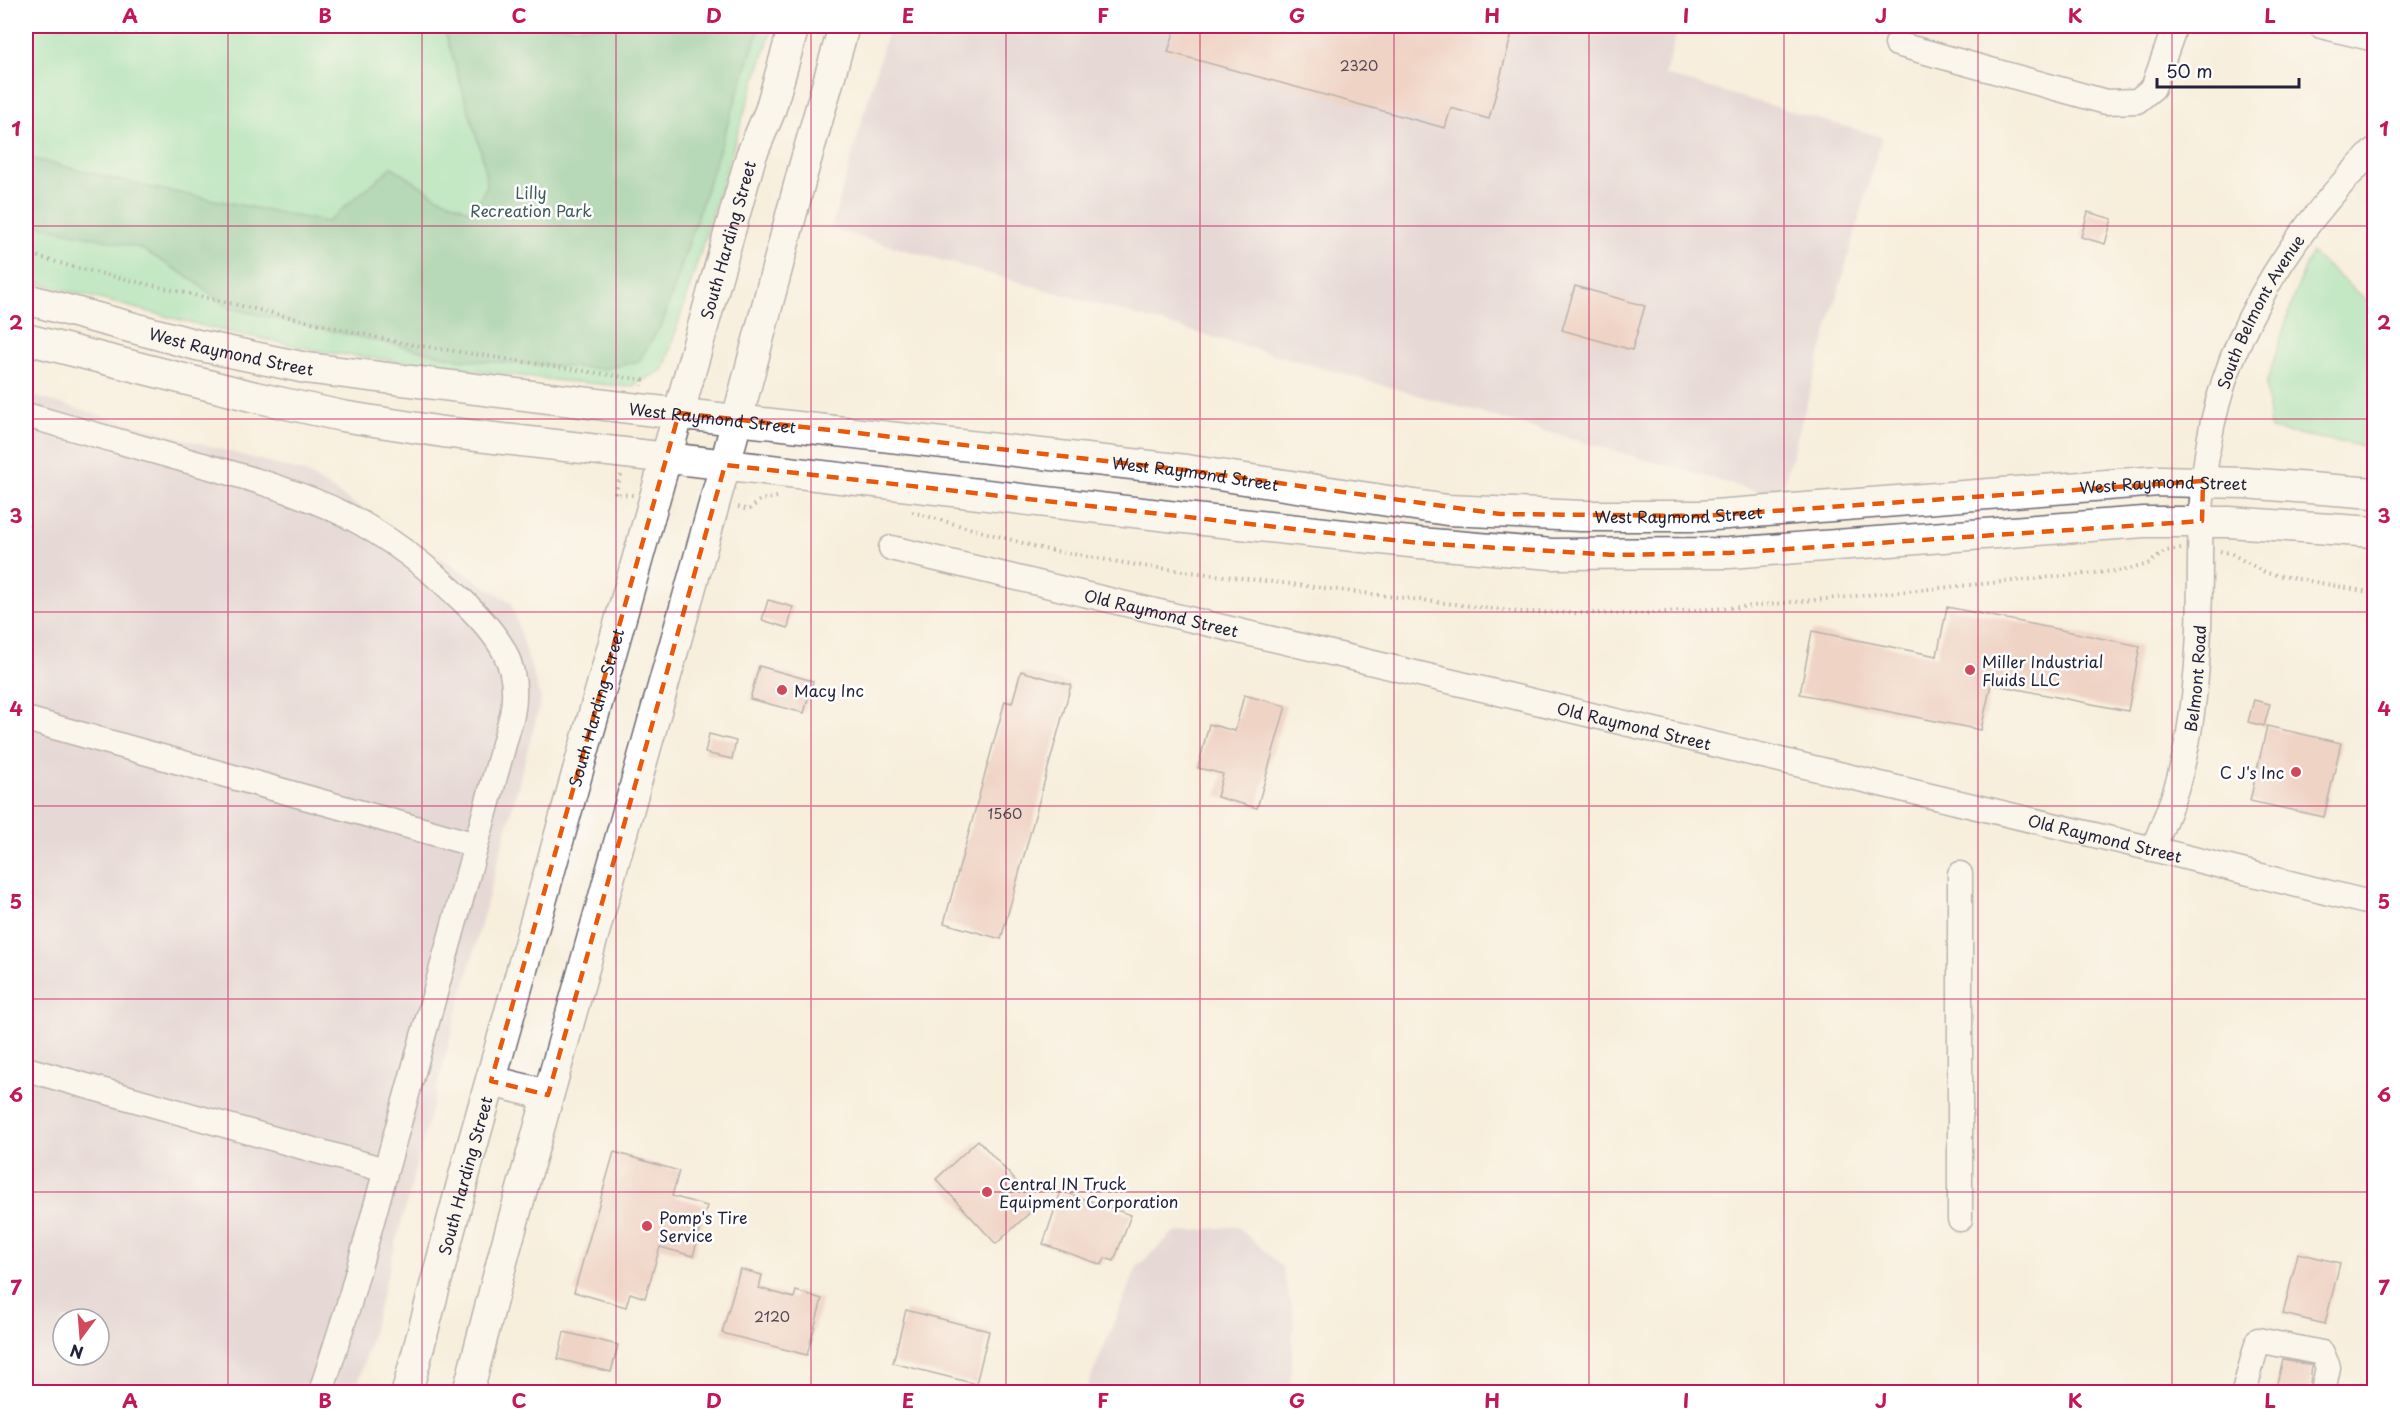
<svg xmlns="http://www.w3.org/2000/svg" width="2400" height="1418" font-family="'Playpen Sans',sans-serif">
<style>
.industrial{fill:#d1bdcc;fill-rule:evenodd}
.green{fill:#84dfa5;stroke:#538070;stroke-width:1.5}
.forest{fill:#6bbe8a;stroke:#467062;stroke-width:1.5}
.building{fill:#e4b1a8}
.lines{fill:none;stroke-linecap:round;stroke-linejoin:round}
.minor-casing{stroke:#6d6973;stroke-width:27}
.major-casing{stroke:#6d6973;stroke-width:33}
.path{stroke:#6d6973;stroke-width:4;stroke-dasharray:1.5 4.5;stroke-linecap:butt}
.minor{stroke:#fff;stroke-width:24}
.major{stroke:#fff;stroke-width:30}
.marked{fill:none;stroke:#e8590c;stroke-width:4.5;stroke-dasharray:12 8;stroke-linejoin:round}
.grid{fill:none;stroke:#c2185b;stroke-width:1.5;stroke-opacity:0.55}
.poi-dot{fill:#d1495b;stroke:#fff;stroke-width:2}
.labels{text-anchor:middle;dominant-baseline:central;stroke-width:5;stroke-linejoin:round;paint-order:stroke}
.number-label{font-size:14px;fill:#524656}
.park-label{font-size:16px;fill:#3f5b5b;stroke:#fff}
.street-label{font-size:16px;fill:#22223b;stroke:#fff}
.poi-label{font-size:16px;fill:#22223b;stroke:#fff;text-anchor:start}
.neatline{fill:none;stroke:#c2185b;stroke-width:2}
.grid-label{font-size:20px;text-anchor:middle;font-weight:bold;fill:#c2185b}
</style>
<rect width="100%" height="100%" fill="#fff"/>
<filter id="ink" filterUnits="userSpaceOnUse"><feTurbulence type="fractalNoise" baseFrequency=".0167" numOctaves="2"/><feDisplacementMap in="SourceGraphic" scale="12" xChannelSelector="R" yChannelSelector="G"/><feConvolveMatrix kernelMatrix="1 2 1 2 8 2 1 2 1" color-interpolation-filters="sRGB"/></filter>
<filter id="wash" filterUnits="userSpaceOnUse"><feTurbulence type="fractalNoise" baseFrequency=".008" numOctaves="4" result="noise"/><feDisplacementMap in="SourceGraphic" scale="24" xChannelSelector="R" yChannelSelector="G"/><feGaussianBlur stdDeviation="1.35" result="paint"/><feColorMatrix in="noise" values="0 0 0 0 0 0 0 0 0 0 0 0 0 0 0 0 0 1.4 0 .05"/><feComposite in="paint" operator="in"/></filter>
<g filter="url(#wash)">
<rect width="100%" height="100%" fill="#f7eedc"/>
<g class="industrial">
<path d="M889,26H1679L1665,75L1882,137L1780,498L831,229Z"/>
<path d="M26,394L306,473L511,602L541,700L356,1392H26ZM63,1319H99V1355H63Z"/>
<path d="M1237,1226L1282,1267L1294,1316L1290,1392H1085L1137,1267L1173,1233Z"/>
</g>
<g class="green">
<path d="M26,26H773L735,141L664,369L631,387L553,380L331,353L215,329L26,280Z"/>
<path d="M2311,253L2374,306V448L2270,429L2266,384L2298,285Z"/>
</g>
<path class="forest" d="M443,26H760L663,322L639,361L604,369L464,360L228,308L193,280L140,248L26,223V157L144,186L327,222L392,167L436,196L473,212L487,185L482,155Z"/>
<g id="blocks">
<g class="building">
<path d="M1176,26H1514L1489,119L1451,108L1445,128L1168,52Z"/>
<path d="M2088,212L2112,219L2105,244L2081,237Z"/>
<path d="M1575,286L1645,306L1632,350L1562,330Z"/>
<path d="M768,600L793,607L788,628L762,620Z"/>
<path d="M1947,607L2140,646L2128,711L1991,684L1981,730L1800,694L1812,631L1937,656Z"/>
<path d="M759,666L813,681L804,713L750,699Z"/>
<path d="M1021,671L1071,685L1001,939L944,923L1005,701L1012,703Z"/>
<path d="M1244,695L1286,706L1257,808L1217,797L1223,774L1198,768L1209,724L1235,731Z"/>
<path d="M2254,700L2270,704L2264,726L2248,722Z"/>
<path d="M2267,726L2341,743L2324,817L2250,801Z"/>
<path d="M709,734L736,741L732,759L705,753Z"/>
<path d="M978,1140L1038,1205L996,1244L936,1179Z"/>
<path d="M614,1152L679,1171L672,1196L707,1206L693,1256L660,1247L645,1298L630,1293L626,1307L574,1292Z"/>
<path d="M1061,1191L1131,1215L1114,1261L1105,1258L1102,1265L1043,1244Z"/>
<path d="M2298,1253L2340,1263L2325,1324L2283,1314Z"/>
<path d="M740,1269L762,1275L759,1288L794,1298L796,1291L822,1299L807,1355L722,1333Z"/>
<path d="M906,1310L989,1331L976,1384L893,1363Z"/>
<path d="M564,1332L618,1345L611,1372L558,1359Z"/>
<path d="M2283,1360L2312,1365L2309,1392H2299L2276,1387Z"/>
</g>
</g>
</g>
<g filter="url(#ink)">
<use href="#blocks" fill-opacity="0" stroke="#6d6973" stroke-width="1.5"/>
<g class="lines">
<defs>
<g id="minor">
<path d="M2321,26L2374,39"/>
<path d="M1897,44L2106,102L2137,101L2153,88L2175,26"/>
<path d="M26,415C81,431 136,446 192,462C245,477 297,491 346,515C389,537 429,568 463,601C498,635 522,664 512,715L348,1307L321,1392"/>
<path id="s1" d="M891,548L2153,849L2374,904"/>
<path d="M26,719L476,845"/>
<path id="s2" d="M2153,849C2160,832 2167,815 2173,798C2189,751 2195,700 2198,650C2202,590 2197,529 2205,469C2219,344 2287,236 2374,150"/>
<path d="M26,1069L385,1170"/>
<path d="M1960,1219V874"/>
<path d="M2244,1392L2258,1340L2322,1353L2328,1367L2323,1392"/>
</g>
<g id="major">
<path id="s3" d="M26,299L197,345L306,368L638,409L1186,470L1447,510L1581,516H1701L2159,481L2245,483L2374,493"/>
<path d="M26,339L255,397L342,416L443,432L1203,520L1419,543L1552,554L1729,553L2144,522H2229L2374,532"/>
<path d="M491,1081L548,1095"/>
<path id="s4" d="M407,1392L468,1161L751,156L770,111L794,26"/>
<path d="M468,1392L505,1250L725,465L802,174L844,26"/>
</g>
</defs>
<use href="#minor" class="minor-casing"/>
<use href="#major" class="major-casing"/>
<g class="path">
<path d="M26,253L73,267L402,343L643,380L642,386"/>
<path d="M621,475L615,494L633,495"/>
<path d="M738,507L749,510L760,500L777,497"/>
<path d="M912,512L1044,549L1142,566L1519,612L1635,614L1742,607L2126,570L2148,564L2166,551L2181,549"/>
<path d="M2220,551L2230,553L2266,573L2374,593"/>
</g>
<use href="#minor" class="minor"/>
<use href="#major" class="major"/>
</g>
</g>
<path d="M0 0H2400V1418H0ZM679,413L1186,470L1500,514L1701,516L2203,481L2202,521L1729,553L1615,555L1419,543L725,465L548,1095L491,1081Z" fill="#f7eedc" fill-opacity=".55" fill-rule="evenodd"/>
<path class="marked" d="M679,413L1186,470L1500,514L1701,516L2203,481L2202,521L1729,553L1615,555L1419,543L725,465L548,1095L491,1081Z"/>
<path class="grid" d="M228,26V1392M422,26V1392M616,26V1392M811,26V1392M1006,26V1392M1200,26V1392M1394,26V1392M1589,26V1392M1784,26V1392M1978,26V1392M2172,26V1392M26,226H2374M26,419H2374M26,612H2374M26,806H2374M26,999H2374M26,1192H2374"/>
<g class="poi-dot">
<circle cx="1970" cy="670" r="6"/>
<circle cx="782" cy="690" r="6"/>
<circle cx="2296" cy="772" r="6"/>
<circle cx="987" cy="1192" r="6"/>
<circle cx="647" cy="1226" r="6"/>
</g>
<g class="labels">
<g class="number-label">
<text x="1359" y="65">2320</text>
<text x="1005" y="813">1560</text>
<text x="772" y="1316">2120</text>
</g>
<g class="park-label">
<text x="531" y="192">Lilly<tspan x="531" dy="18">Recreation Park</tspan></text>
</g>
<g class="street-label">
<text stroke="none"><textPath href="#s4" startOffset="1196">South Harding Street</textPath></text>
<text stroke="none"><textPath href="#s2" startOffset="555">South Belmont Avenue</textPath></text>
<text stroke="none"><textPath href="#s3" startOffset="212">West Raymond Street</textPath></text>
<text stroke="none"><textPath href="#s3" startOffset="698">West Raymond Street</textPath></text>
<text stroke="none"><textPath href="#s3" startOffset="1184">West Raymond Street</textPath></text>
<text stroke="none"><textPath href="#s3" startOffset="2156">West Raymond Street</textPath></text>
<text stroke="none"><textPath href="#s3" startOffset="1670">West Raymond Street</textPath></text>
<text stroke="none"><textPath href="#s1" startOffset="278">Old Raymond Street</textPath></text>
<text stroke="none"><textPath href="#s2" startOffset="177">Belmont Road</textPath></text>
<text stroke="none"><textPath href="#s4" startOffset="710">South Harding Street</textPath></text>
<text stroke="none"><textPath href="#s1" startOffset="764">Old Raymond Street</textPath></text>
<text stroke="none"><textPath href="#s1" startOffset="1248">Old Raymond Street</textPath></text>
<text stroke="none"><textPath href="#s4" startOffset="224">South Harding Street</textPath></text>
</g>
<g class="poi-label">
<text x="1982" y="661">Miller Industrial<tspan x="1982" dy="18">Fluids LLC</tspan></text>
<text x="794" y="690">Macy Inc</text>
<text x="2284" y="772" text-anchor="end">C J's Inc</text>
<text x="999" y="1183">Central IN Truck<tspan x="999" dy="18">Equipment Corporation</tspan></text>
<text x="659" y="1217">Pomp's Tire<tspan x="659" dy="18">Service</tspan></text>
</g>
</g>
<rect width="2400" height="1418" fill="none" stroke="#fff" stroke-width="66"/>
<g transform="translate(81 1337) rotate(196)"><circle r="28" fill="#ffffff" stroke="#a7a7b1" stroke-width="1.5"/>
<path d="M0-4.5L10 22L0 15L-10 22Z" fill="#d1495b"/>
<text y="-9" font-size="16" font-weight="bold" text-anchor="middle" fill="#22223b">N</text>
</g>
<path d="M2157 78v9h142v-9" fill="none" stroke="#22223b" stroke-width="3"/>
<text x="2166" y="78" font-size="18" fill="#22223b" stroke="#ffffff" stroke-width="4.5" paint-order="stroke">50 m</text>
<rect x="33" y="33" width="2334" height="1352" class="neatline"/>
<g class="grid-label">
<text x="130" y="23">A</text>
<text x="325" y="23">B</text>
<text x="519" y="23">C</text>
<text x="714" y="23">D</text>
<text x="908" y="23">E</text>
<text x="1103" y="23">F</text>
<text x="1297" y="23">G</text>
<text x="1492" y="23">H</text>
<text x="1686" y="23">I</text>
<text x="1881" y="23">J</text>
<text x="2075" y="23">K</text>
<text x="2270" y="23">L</text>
<text x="16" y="136">1</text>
<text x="2384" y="136">1</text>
<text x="16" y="330">2</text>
<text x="2384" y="330">2</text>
<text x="16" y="523">3</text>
<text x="2384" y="523">3</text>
<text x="16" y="716">4</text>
<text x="2384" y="716">4</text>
<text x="16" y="909">5</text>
<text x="2384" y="909">5</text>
<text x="16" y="1102">6</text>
<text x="2384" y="1102">6</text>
<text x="16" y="1295">7</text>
<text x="2384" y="1295">7</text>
<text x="130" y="1408">A</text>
<text x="325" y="1408">B</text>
<text x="519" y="1408">C</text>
<text x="714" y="1408">D</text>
<text x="908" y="1408">E</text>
<text x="1103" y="1408">F</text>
<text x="1297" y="1408">G</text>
<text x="1492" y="1408">H</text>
<text x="1686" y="1408">I</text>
<text x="1881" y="1408">J</text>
<text x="2075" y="1408">K</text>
<text x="2270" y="1408">L</text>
</g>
</svg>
